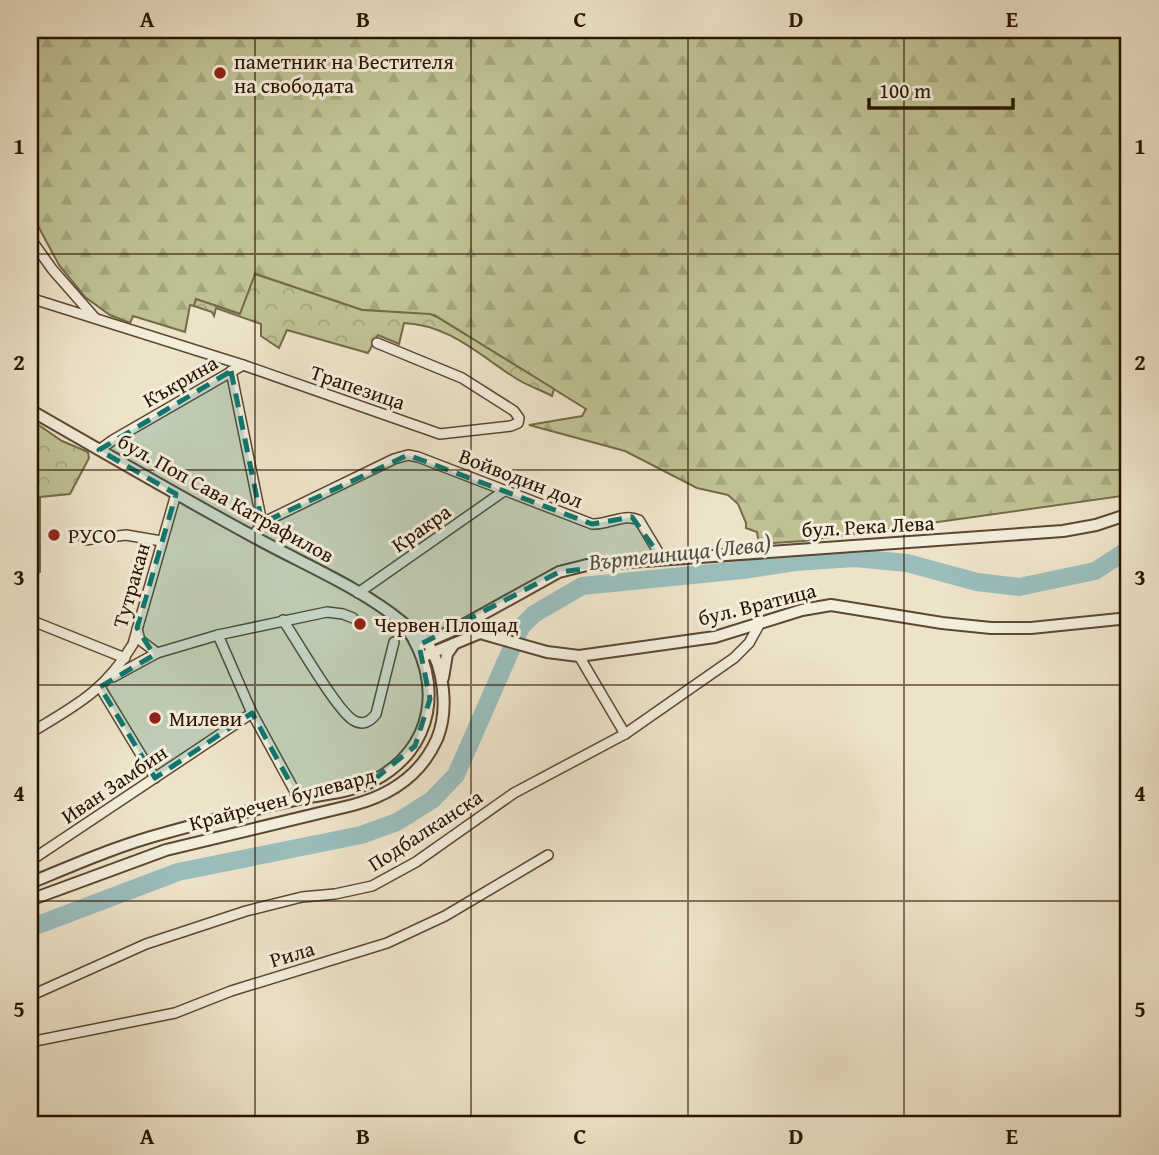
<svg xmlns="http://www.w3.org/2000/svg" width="1159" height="1155" font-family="'Gentium Book Plus',serif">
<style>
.forest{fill:url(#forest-firs);stroke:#756a49;stroke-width:2}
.park{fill:url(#park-crowns);stroke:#756a49;stroke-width:2}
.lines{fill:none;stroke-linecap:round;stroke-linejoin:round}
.river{stroke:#9abdbc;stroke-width:18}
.minor-casing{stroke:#5c4732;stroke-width:12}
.tertiary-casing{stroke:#5c4732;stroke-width:14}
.minor{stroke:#f3eddc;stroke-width:9}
.tertiary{stroke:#f3eddc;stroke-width:10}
.marked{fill:#0f766e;fill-opacity:0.2;stroke:#0f766e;stroke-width:5;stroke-dasharray:14 9;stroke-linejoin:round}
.grid{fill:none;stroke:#2b1300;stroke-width:2;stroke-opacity:0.55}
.poi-dot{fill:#8f2418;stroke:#f3eddc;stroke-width:2.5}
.labels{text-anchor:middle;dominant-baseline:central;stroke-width:6;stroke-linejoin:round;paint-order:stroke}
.poi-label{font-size:21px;fill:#2b1300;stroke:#f3eddc;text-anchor:start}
.street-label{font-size:21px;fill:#2b1300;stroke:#f3eddc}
.water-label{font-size:23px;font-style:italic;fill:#524e42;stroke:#f3eddc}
.neatline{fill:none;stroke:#2b1300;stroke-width:2.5}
.grid-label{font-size:23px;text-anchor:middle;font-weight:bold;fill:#2b1300}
</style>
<defs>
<pattern id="forest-firs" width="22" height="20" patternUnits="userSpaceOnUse" patternTransform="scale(1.75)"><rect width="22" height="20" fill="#bfc192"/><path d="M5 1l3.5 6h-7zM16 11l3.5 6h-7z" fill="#a4a57c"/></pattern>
<pattern id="park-crowns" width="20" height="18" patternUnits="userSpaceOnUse" patternTransform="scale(1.75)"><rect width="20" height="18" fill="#bfc192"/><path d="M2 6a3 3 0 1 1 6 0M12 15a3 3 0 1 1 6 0" fill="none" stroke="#a4a57c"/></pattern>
</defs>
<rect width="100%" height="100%" fill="#ede3c9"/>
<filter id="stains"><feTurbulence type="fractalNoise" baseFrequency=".00286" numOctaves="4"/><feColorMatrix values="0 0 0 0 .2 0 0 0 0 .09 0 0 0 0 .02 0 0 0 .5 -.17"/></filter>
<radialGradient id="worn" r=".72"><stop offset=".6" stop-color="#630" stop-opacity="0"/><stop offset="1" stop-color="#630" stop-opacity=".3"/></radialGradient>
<path class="forest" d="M35,30H1129V495L803,541L759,544L757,532L746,528V523L738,504L728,495L697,488L625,451L529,425L582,416L586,409L434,315L362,310L256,274L240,314L196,299L194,306L190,305L185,332L133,316L130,323L110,315L85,297L59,265L30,211V41Z"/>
<g class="park">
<path d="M255,274L362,310L430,314L437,317L554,389L552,396C541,390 528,386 517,379C480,356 450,325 404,323L399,344L378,335L368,353L287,330L279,348L261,336V324L216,308L214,316L212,312L194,306L196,299L240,314Z"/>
<path d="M30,419L62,441L88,452L89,458L70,494L40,497V572L30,577Z"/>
</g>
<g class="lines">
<path class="river" d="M30,928L178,872L361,835L397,822L432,800L456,775L521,627L534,614L582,586L743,570L795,562L855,558L907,563L977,582L1019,587L1095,571L1129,549"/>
<defs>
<g id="minor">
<path d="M30,238L52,269L95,318"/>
<path d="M30,298L243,365L440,434L511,426L518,423L519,418L514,411L462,378L377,343"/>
<path d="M231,371L262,523"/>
<path d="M99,450L113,440L243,365"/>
<path d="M253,536L262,523L394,459L408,455L418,457L592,524C608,525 623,513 639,520L663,560"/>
<path d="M84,540L126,535L161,541"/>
<path d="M358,593L504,491"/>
<path d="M30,620L125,658"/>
<path d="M283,620C297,641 336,709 353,720C362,726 370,722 376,714L394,642"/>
<path d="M137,629L140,640L157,653"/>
<path d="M218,635L252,713L299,799"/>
<path d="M579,656L625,734"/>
<path d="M113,677L157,653L218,635L327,612L343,614L353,618"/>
<path d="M100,687L155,778"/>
<path d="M30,733C75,706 105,691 133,644L176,494"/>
<path d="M30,861L252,713"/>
<path d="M30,996L146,944L246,911L302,897L335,894L372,886L416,862L514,793L625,734L734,658L749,643L759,625"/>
<path d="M30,1042L175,1013L231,991L387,943L445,916L548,855"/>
</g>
<g id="tertiary">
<path d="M30,410C105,453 180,497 256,538C303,564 361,588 402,622C410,629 420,632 427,642C444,667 449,710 437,739C421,775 391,795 353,805L166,850L30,900"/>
<path d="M417,646L456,629L559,572L587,565L1063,531L1096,525L1129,514"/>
<path d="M422,657L480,633L547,652L579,656L715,637L802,610L831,605L942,623L991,628H1031L1129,618"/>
<path d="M443,678L447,654L454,644"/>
<path d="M30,883C74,865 119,845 165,833C208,821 252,810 295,800C321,794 349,793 373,781C435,749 444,682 406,627"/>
</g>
</defs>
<use href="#minor" class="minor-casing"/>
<use href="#tertiary" class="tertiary-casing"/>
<use href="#minor" class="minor"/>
<use href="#tertiary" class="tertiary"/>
</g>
<path class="marked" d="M231,371L262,523L408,455L592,524L632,517L663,560L559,572L419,645L430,699L415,746L370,783L313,798L299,799L252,713L155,778L100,687L154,655L137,628L176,494L99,450Z"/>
<path class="grid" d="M255,30V1125M471,30V1125M688,30V1125M904,30V1125M30,254H1129M30,470H1129M30,685H1129M30,901H1129"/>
<g class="poi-dot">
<circle cx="220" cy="73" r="7"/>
<circle cx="54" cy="535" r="7"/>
<circle cx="360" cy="624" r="7"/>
<circle cx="155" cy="718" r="7"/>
</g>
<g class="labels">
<g class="poi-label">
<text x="234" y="61">паметник на Вестителя<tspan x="234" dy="24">на свободата</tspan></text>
<text x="68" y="535">РУСО</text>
<text x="374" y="624">Червен Площад</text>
<text x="169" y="718">Милеви</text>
</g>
<g class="street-label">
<text transform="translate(180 381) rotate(-30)">Къкрина</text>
<text transform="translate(358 387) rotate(19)">Трапезица</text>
<text transform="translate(521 478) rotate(21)">Войводин дол</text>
<text transform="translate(226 498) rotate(29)">бул. Поп Сава Катрафилов</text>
<text transform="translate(868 526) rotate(-3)">бул. Река Лева</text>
<text transform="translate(421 528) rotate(-35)">Кракра</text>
<text transform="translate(131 585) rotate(-74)">Тутракан</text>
<text transform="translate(757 604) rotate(-14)">бул. Вратица</text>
<text transform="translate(114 784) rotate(-34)">Иван Замбин</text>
<text transform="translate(282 799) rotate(-15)">Крайречен булевард</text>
<text transform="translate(425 830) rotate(-33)">Подбалканска</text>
<text transform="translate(292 954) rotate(-17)">Рила</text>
</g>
<g class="water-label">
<text transform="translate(680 552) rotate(-6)">Въртешница (Лева)</text>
</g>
</g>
<rect width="1159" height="1155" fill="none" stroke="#ede3c9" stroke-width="77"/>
<path d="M869 98v10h144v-10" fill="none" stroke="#2b1300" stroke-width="3.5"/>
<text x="879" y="98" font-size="21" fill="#2b1300" stroke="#f3eddc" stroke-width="5" paint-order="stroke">100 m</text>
<rect x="38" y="38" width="1082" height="1078" class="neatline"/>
<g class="grid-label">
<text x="147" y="27">A</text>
<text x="363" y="27">B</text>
<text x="580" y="27">C</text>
<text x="796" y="27">D</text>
<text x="1012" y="27">E</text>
<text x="19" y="154">1</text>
<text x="1140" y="154">1</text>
<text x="19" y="370">2</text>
<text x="1140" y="370">2</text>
<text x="19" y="585">3</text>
<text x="1140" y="585">3</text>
<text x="19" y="801">4</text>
<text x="1140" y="801">4</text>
<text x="19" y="1017">5</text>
<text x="1140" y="1017">5</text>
<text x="147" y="1144">A</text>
<text x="363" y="1144">B</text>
<text x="580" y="1144">C</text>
<text x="796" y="1144">D</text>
<text x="1012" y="1144">E</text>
</g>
<rect width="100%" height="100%" filter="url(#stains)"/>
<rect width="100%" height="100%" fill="url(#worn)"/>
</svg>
